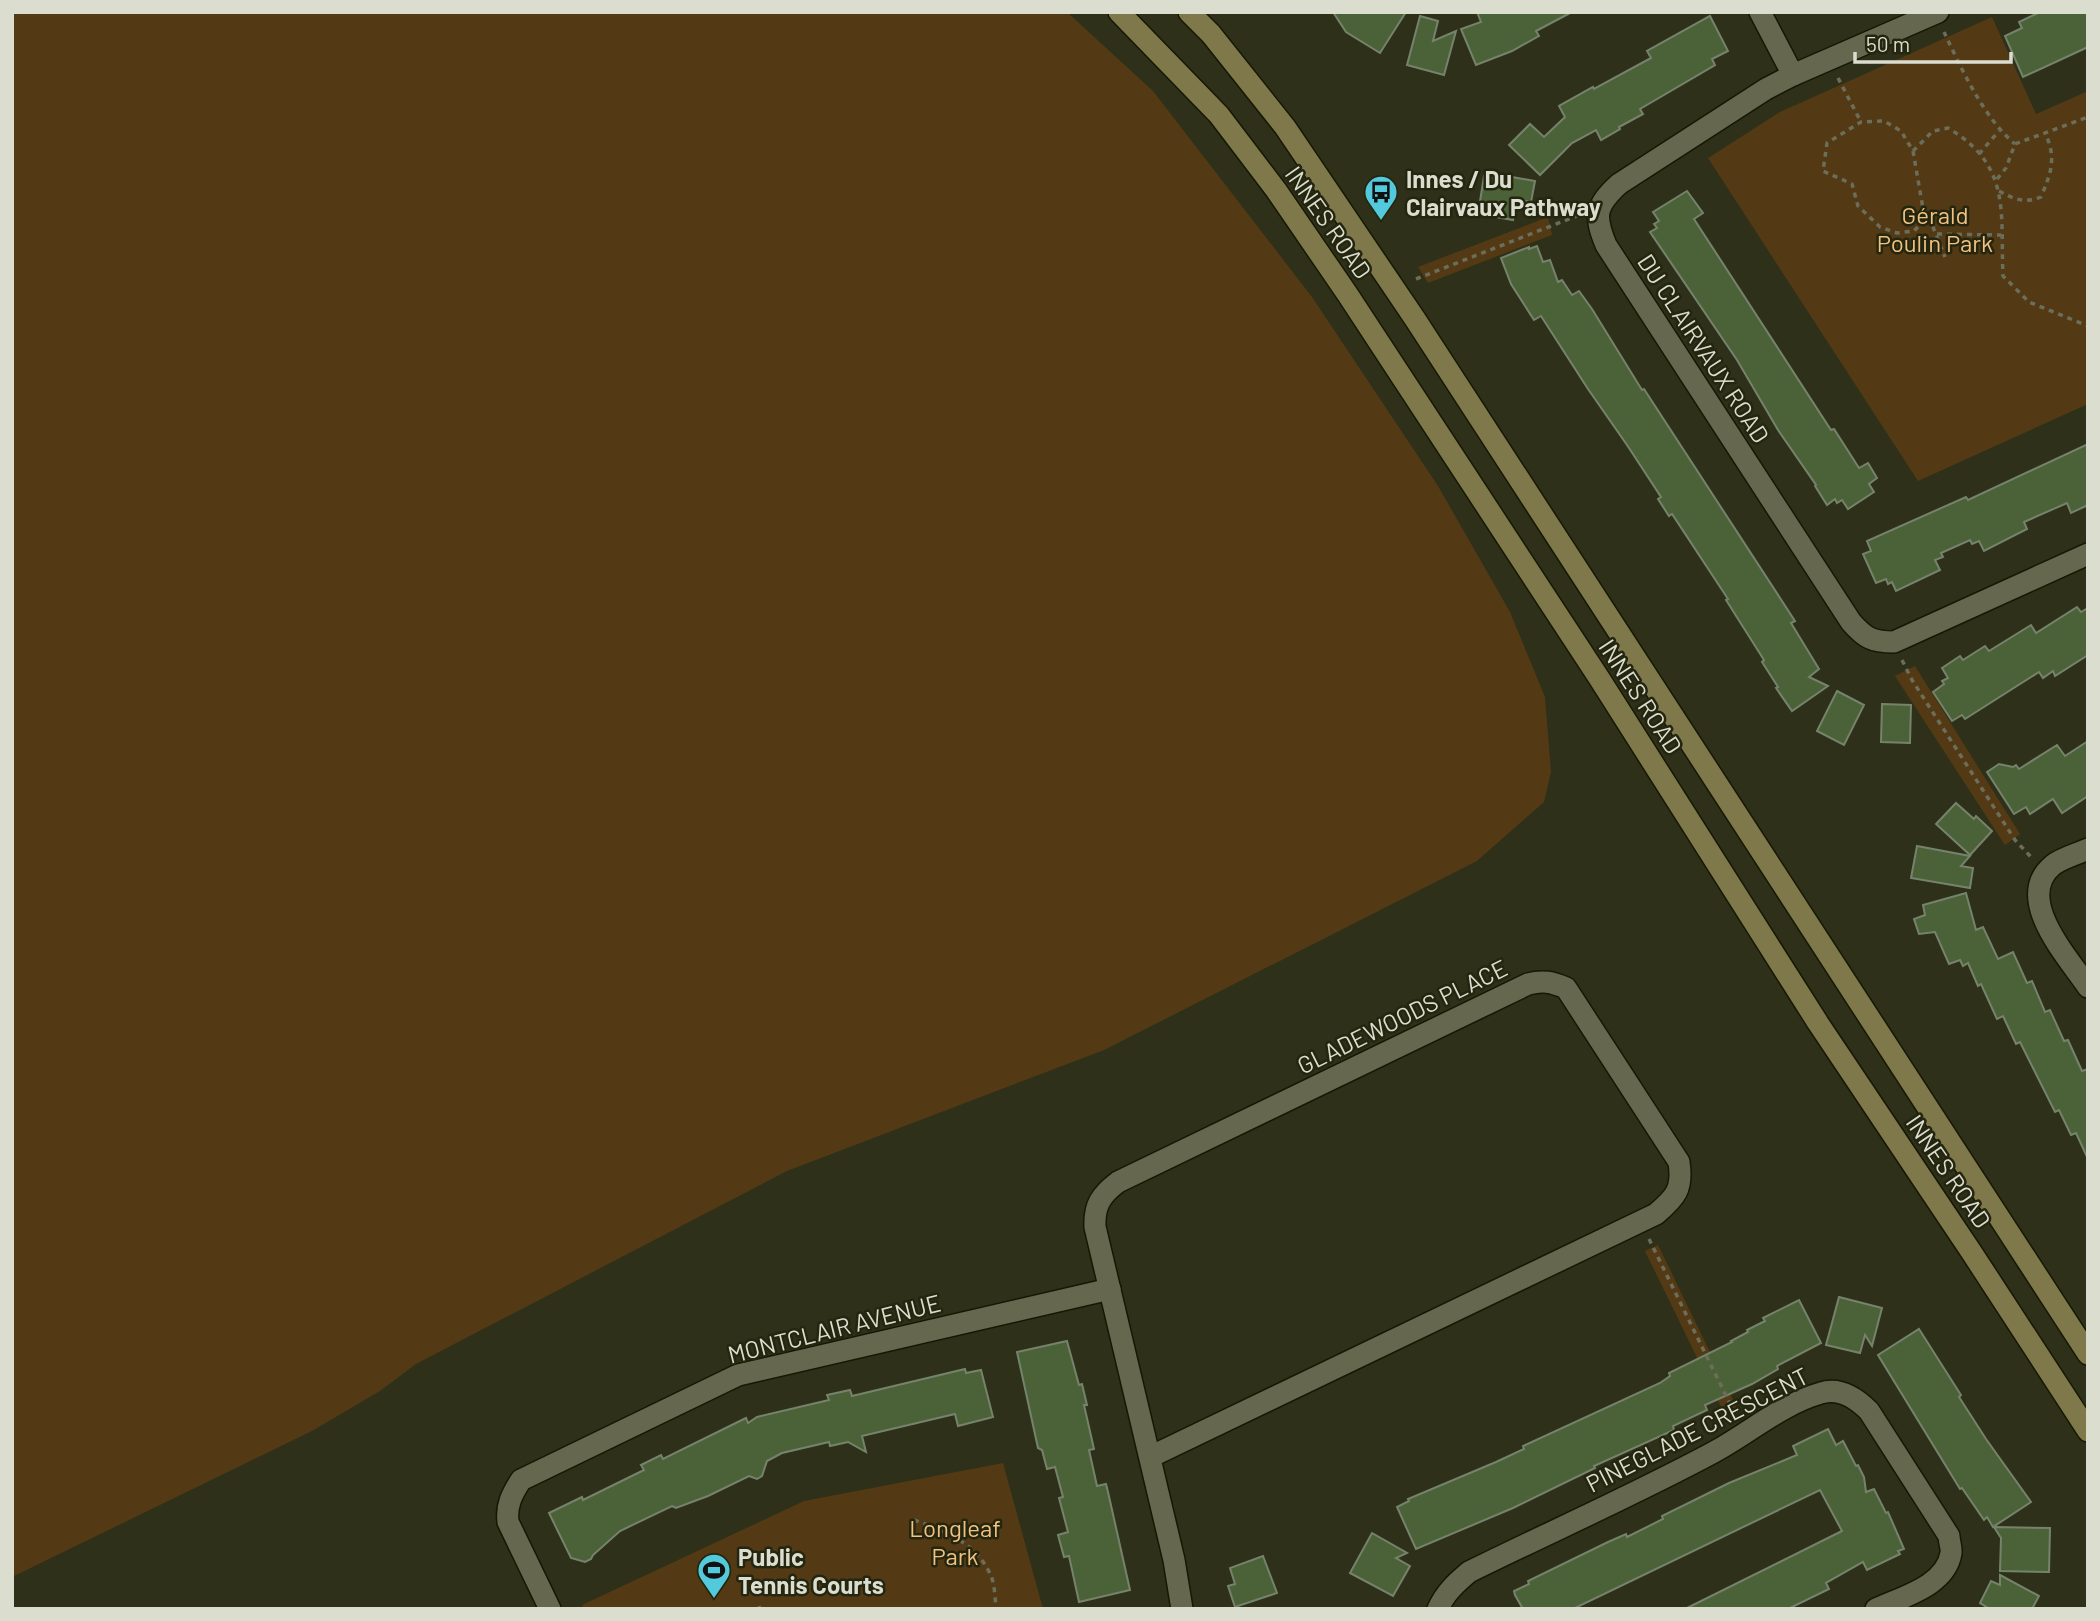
<svg xmlns="http://www.w3.org/2000/svg" width="2100" height="1621" font-family="Barlow,sans-serif">
<style>
.green{fill:#533a15}
.building{fill:#4b6238;stroke:#76836c;stroke-width:2}
.lines{fill:none;stroke-linecap:round;stroke-linejoin:round}
.street-casing{stroke:#161803;stroke-width:24}
.secondary-casing{stroke:#161803;stroke-width:24}
.path{stroke:#6c6e5a;stroke-width:3.5;stroke-dasharray:5 5;stroke-linecap:butt}
.street{stroke:#65684f;stroke-width:21}
.secondary{stroke:#7e784b;stroke-width:21}
.labels{text-anchor:middle;dominant-baseline:central;stroke-width:5;stroke-linejoin:round;paint-order:stroke}
.poi-label{font-size:24px;font-weight:bold;fill:#dbddcf;stroke:#24260f;text-anchor:start}
.park-label{font-size:24px;fill:#f2c180;stroke:#24260f}
.street-label{font-size:24px;fill:#dbddcf;stroke:#24260f}
</style>
<rect width="100%" height="100%" fill="#2e3019"/>
<g class="green">
<path d="M12,12H1067L1153,91L1312,297L1438,486L1510,612L1545,697L1551,772L1544,802L1477,861L1104,1050L787,1171L416,1364L380,1391L312,1431L12,1577Z"/>
<path d="M1992,17L2036,114L2088,91V404L1918,481L1708,158L1780,112Z"/>
<path d="M1548,217L1552,235L1428,283L1418,267Z"/>
<path d="M1915,666L2020,834L2005,845L1895,676Z"/>
<path d="M1658,1245L1737,1408L1725,1415L1645,1251Z"/>
<path d="M1003,1463L1043,1609H584L582,1605L804,1501Z"/>
</g>
<g class="building">
<path d="M1333,12H1406L1380,53L1346,32Z"/>
<path d="M1477,12H1572L1536,31L1539,36L1512,51L1476,65L1461,29L1481,22Z"/>
<path d="M2040,12H2088V47L2023,77L2005,36L2022,28L2019,22Z"/>
<path d="M1420,16L1438,21L1433,41L1456,31L1444,75L1407,65Z"/>
<path d="M1710,16L1728,51L1712,59L1715,65L1640,109L1643,114L1619,127L1620,129L1601,140L1596,130L1572,143L1540,175L1509,145L1530,124L1544,137L1565,117L1559,106L1593,87L1594,89L1651,58L1647,51Z"/>
<path d="M1484,176L1512,181V177L1535,181L1531,202L1520,200L1519,208L1515,207L1513,220L1478,214Z"/>
<path d="M1687,191L1703,213L1694,219L1831,430L1834,429L1859,468L1868,463L1877,478L1869,484L1874,492L1848,509L1842,500L1837,503L1835,499L1827,505L1815,486L1816,485L1778,430L1737,360L1650,232L1657,228L1654,224L1659,221L1653,212Z"/>
<path d="M1537,246L1543,262L1550,260L1558,282L1562,280L1572,295L1579,291L1592,309L1642,390L1644,389L1795,621L1791,623L1819,669L1809,677L1828,686L1792,711L1776,688L1778,687L1762,662L1764,660L1726,600L1728,599L1672,514L1669,516L1658,499L1661,497L1627,445L1588,389L1541,316L1534,320L1511,284L1501,258L1529,247V249Z"/>
<path d="M2088,444V505L2071,513L2067,503L2024,522L2027,529L1984,551L1979,541L1972,544L1970,540L1941,553L1943,557L1935,560L1940,570L1896,591L1892,582L1888,584L1886,579L1876,583L1863,554L1871,551L1867,541L1966,497L1968,500Z"/>
<path d="M2077,607L2081,612L2088,608V655L2055,676L2053,671L2043,678L2039,672L1965,719L1962,715L1952,721L1933,692L1944,684L1942,681L1948,678L1942,668L1960,656L1963,660L1985,646L1989,651L2031,625L2036,633Z"/>
<path d="M1837,691L1864,705L1844,745L1817,731Z"/>
<path d="M1882,704L1911,705L1910,743L1881,742Z"/>
<path d="M2088,741V796L2062,813L2053,799L2030,814L2026,807L2014,814L1987,772L1999,764L2013,767L2016,765L2019,769L2057,745L2065,756Z"/>
<path d="M1956,803L1974,819L1976,816L1992,831L1970,855L1936,824Z"/>
<path d="M1917,846L1970,856L1961,866L1973,868L1970,888L1911,878Z"/>
<path d="M1966,893L1976,930L1983,927L1998,959L2013,952L2027,983L2032,981L2045,1012L2050,1010L2064,1041L2068,1040L2082,1071L2088,1069V1159L2076,1133L2071,1135L2059,1110L2055,1112L2020,1042L2016,1044L2003,1016L1997,1019L1981,984L1978,986L1968,963L1963,966L1960,960L1949,964L1935,932L1919,934L1914,919L1925,915L1923,905Z"/>
<path d="M1839,1297L1882,1308L1872,1346L1865,1335L1860,1353L1826,1345Z"/>
<path d="M1799,1300L1821,1343L1777,1366L1778,1369L1752,1384L1705,1405L1707,1410L1673,1426L1674,1430L1594,1466L1595,1468L1513,1508L1416,1549L1397,1507L1409,1501L1408,1499L1496,1462L1524,1449L1523,1446L1660,1383L1670,1376L1669,1373L1732,1342L1731,1341L1748,1332L1747,1330L1765,1321L1763,1318Z"/>
<path d="M1919,1329L1961,1395L1959,1397L1986,1439L2031,1502L1993,1527L1987,1517L1984,1520L1962,1488L1960,1489L1878,1355Z"/>
<path d="M1067,1341L1079,1385L1082,1384L1087,1405H1084L1094,1449L1089,1450L1097,1486L1106,1484L1108,1492L1130,1590L1079,1602L1069,1556L1064,1557L1058,1535L1068,1532L1059,1498L1063,1497L1055,1467L1047,1469L1042,1450L1038,1448L1017,1352Z"/>
<path d="M965,1369L966,1373L981,1370L993,1417L958,1426L955,1414L862,1436L866,1452L848,1442L830,1446L829,1442L782,1453L767,1461L762,1476L757,1479L749,1476L708,1496L676,1508L672,1506L620,1531L593,1555L591,1559L585,1562L571,1558L549,1513L582,1497L583,1500L644,1470L641,1465L661,1455L663,1459L746,1418L748,1423L757,1417L829,1400L827,1395L850,1390L852,1396Z"/>
<path d="M1828,1429L1836,1445L1843,1441L1856,1466L1858,1465L1864,1477L1866,1492L1874,1489L1886,1513L1888,1512L1904,1549L1898,1551L1900,1554L1867,1570L1863,1562L1826,1583L1829,1589L1788,1609H1685L1842,1531L1820,1490L1573,1609H1523L1515,1595L1514,1591L1529,1584L1528,1581L1608,1542L1626,1534L1627,1537L1663,1519L1662,1516L1729,1483L1797,1455L1793,1446Z"/>
<path d="M1994,1527L2050,1528L2049,1572L2000,1571L2001,1538Z"/>
<path d="M1372,1533L1407,1553L1396,1558L1410,1566L1393,1596L1350,1573Z"/>
<path d="M1263,1556L1277,1593L1235,1607L1228,1586L1235,1584L1230,1568Z"/>
<path d="M2000,1575L2039,1596L2032,1609H1990L1980,1603L1991,1581L2000,1585Z"/>
</g>
<g class="lines">
<defs>
<g id="street">
<path d="M1760,12L1793,75"/>
<path d="M1938,12L1793,75L1766,89L1619,184C1595,206 1594,216 1606,245L1851,622C1865,638 1872,642 1894,642L2088,554"/>
<path d="M2088,849C2077,854 2062,858 2053,865C2013,898 2067,956 2088,987"/>
<path d="M1150,1457L1656,1214C1676,1197 1683,1189 1679,1162L1566,988C1552,982 1543,980 1528,984L1118,1182C1101,1195 1094,1205 1095,1227L1174,1560L1182,1609"/>
<path d="M550,1609L508,1522C506,1505 512,1494 521,1480L738,1375L1110,1289"/>
<path d="M1438,1609C1445,1593 1456,1583 1469,1572C1550,1532 1634,1495 1714,1452C1749,1433 1782,1404 1821,1393C1840,1387 1857,1399 1869,1411L1949,1536C1949,1541 1952,1549 1951,1553C1946,1586 1902,1597 1876,1609"/>
</g>
<g id="secondary">
<path d="M1119,12L1219,115L1276,190L1348,295L1599,678L1818,1023L1972,1253L2088,1431"/>
<path d="M1189,12L1211,34L1285,127L1415,319L2088,1354"/>
</g>
</defs>
<use href="#street" class="street-casing"/>
<use href="#secondary" class="secondary-casing"/>
<g class="path">
<path d="M1944,32C1962,70 1984,118 2015,144"/>
<path d="M1838,78L1861,122"/>
<path d="M1913,151L1933,131L1948,128C2012,166 2000,212 2003,276L2029,302L2088,326"/>
<path d="M1979,154L1999,131"/>
<path d="M1997,179L2006,168L2015,144L2088,117"/>
<path d="M1999,191C2014,199 2024,204 2041,197C2051,173 2057,158 2045,133"/>
<path d="M1925,220L1914,231L1897,233L1880,227L1858,206L1852,184L1823,171L1827,143L1861,122L1884,121L1901,131L1913,151L1925,220L1933,227L1945,257"/>
<path d="M1937,234L2001,235"/>
<path d="M1416,279L1579,215"/>
<path d="M1902,660L1912,680L2015,840L2032,858"/>
<path d="M1649,1239L1735,1414"/>
<path d="M914,1520C945,1531 977,1543 991,1576C995,1585 995,1599 996,1609"/>
<path d="M759,1606L760,1609"/>
</g>
<use href="#street" class="street"/>
<use href="#secondary" class="secondary"/>
</g>
<defs>
<symbol id="bus-pin" viewBox="-11 -11 22 30"><path d="M0 17L-7.5 6A9.5 9.5 0 1 1 7.5 6Z" fill="#53cadc" stroke="#24260f"/><path d="M-5-6H5V4H4V6H2V4H-2V6H-4V4H-5ZM-3.5-4V0h7V-4ZM-3.5 1.2v1.5H-2V1.2ZM2 1.2v1.5H3.5V1.2Z" fill="#111"/></symbol>
<symbol id="stadium-pin" viewBox="-11 -11 22 30"><path d="M0 17L-7.5 6A9.5 9.5 0 1 1 7.5 6Z" fill="#53cadc" stroke="#24260f"/><path d="M0-5a6.5 5 0 1 0 0 10a6.5 5 0 1 0 0-10ZM-3.5-1.8h7v3.6h-7Z" fill="#111"/></symbol>
</defs>
<g fill-rule="evenodd">
<use href="#bus-pin" x="1362" y="173" width="38" height="52"/>
<use href="#stadium-pin" x="695" y="1551" width="38" height="52"/>
</g>
<g class="labels">
<g class="poi-label">
<text x="1406" y="178">Innes / Du<tspan x="1406" dy="28">Clairvaux Pathway</tspan></text>
<text x="738" y="1556">Public<tspan x="738" dy="28">Tennis Courts</tspan></text>
</g>
<g class="park-label">
<text x="1935" y="214">Gérald<tspan x="1935" dy="28">Poulin Park</tspan></text>
<text x="955" y="1527">Longleaf<tspan x="955" dy="28">Park</tspan></text>
</g>
<g class="street-label">
<text transform="translate(1329 222) rotate(55)">INNES ROAD</text>
<text transform="translate(1704 348) rotate(57)">DU CLAIRVAUX ROAD</text>
<text transform="translate(1641 696) rotate(57)">INNES ROAD</text>
<text transform="translate(1402 1016) rotate(-26)">GLADEWOODS PLACE</text>
<text transform="translate(1949 1171) rotate(56)">INNES ROAD</text>
<text transform="translate(834 1328) rotate(-14)">MONTCLAIR AVENUE</text>
<text transform="translate(1697 1429) rotate(-27)">PINEGLADE CRESCENT</text>
</g>
</g>
<rect width="2100" height="1621" fill="none" stroke="#dbddcf" stroke-width="28"/>
<path d="M1855 52v10h156v-10" fill="none" stroke="#dbddcf" stroke-width="3.5"/>
<text x="1866" y="52" font-size="21" fill="#dbddcf" stroke="#24260f" stroke-width="5" paint-order="stroke">50 m</text>
</svg>
